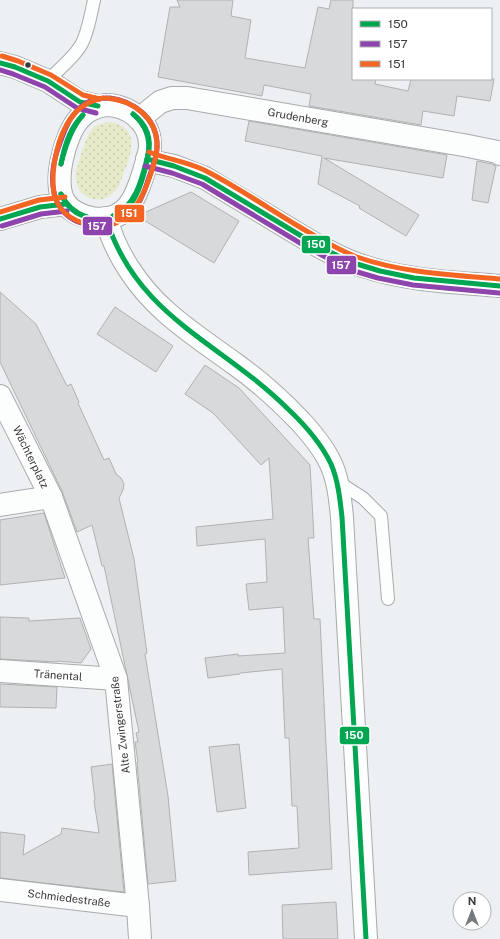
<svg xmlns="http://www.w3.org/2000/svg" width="500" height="939" font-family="'Public Sans',sans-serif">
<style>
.green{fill:url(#green-dots)}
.building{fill:#d8d9db;stroke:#b0b1b3}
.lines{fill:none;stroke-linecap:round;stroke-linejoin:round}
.service-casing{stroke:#a8aaac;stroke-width:14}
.minor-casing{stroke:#a8aaac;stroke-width:24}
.service{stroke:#fcfdfd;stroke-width:12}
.minor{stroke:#fcfdfd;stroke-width:22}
.bus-1-casing{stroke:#fff;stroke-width:8}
.bus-2-casing{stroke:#fff;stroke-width:8}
.bus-3-casing{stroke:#fff;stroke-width:8}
.bus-1{stroke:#00a651;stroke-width:5}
.bus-2{stroke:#8e44ad;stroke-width:5}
.bus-3{stroke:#f26522;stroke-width:5}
.bus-dot{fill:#383a3c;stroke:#fff;stroke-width:1.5}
.labels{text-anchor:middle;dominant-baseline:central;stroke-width:4;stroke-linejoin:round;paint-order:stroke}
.street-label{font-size:11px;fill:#383a3c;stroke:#fff}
.line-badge{stroke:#fff;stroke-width:1.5}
.badge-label{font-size:11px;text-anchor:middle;font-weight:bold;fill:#fff}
</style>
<defs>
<pattern id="green-dots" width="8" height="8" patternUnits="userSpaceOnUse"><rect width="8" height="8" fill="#e6eac9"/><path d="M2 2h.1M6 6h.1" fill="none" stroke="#c6c9ae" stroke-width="1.8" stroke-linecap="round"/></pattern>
</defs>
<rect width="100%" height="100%" fill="#edf0f3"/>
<path class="green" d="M109,122C147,127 127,164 119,186C104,210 73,200 76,171C80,160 85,135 94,127C98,124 103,123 109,122Z"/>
<g class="building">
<path d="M177,0H233L231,16L251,20L245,58L305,68L318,7L329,9L331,0H353V79H376L375,84L408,91L411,79H494L490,101L457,96L454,116L423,111L421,125L309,106L311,94L264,85L262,96L158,77L170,7H180Z"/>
<path d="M249,121L447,155L443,178L324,158L419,215L406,236L359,208L360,206L318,184L322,156L245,141Z"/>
<path d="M477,161L492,164L496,166L488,203L472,200Z"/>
<path d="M191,192L239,221L214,263L137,216Z"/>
<path d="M0,292L36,324L67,386L71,384L79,402L78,403L104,460L109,458L116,474L121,478L124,484L123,490L119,498L134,559L147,653L145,654L168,796L176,881L148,884L137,762H138L135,742H138L136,733L139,732L104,566H102L92,525L77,532L62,491L0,362Z"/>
<path d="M115,307L173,346L156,372L97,334Z"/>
<path d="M205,365L239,388L310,465L314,538H308L314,619H320L332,869L249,875L248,852L299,848L297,806H292L289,738H285L282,669L240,673V674L208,678L205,658L238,654V656L285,653L283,607L249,610L246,584L267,582L265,539L197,546L196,527L273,519L269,458L261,465L213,413L185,394Z"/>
<path d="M44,513L65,578L0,585V520Z"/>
<path d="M0,617L29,618V621L80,618L91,649L81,663L57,661V662L0,659Z"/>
<path d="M0,684L57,687L56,708L0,707Z"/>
<path d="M239,744L246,808L217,812L209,747Z"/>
<path d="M112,764L124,892L0,878V832L25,835L23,855L61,834L62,828L99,833L94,801L95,800L91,767Z"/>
<path d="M336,902L338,939H283L282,905Z"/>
</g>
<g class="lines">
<defs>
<g id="service">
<path d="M48,81C58,69 73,59 81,45C88,33 91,13 94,0"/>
<path d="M338,482L363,498L381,516L388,599"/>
</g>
<g id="minor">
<path d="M0,63L15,67L48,81L80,102L98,106"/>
<path d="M105,105C128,105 150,121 150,145C150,154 146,163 144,171C136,198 126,224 92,218C82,216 72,212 66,204C51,186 65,134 79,119C86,111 95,107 105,105Z"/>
<path d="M139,119L160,102L172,98H187L463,145L498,152L500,154"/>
<path d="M147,159L155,162L174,166L205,178L313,243C329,252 346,261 363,266C407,281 455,282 500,286"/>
<path d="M106,218C115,253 138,287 165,311C187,331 212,347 235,364C259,381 281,401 301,422C311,433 321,445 328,458C338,476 340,497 342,517L366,939"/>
<path d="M0,219L40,207L66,204"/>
<path d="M0,396L51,497L116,679L138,906L140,939"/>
<path d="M0,505L51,497"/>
<path d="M0,671L116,679"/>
<path d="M0,890L138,906"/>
</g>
</defs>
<use href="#service" class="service-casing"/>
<use href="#minor" class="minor-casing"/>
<use href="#service" class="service"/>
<use href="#minor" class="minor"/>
<defs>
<g id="bus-1">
<path d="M0,63L15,67L48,81L80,102L98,106"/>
<path d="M133,114C146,124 152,138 148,155"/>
<path d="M133,114C146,125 151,138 148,155"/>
<path d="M147,159L174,166L205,178L313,243L338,256L357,264L380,271L414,278L500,286"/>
<path d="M61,164C64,147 70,127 83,115"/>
<path d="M61,164C65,147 71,128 83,115"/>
<path d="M61,194C66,205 75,213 87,217"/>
<path d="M61,194C66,205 74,214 87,217"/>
<path d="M113,216C137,205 142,178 148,155"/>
<path d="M113,216C119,213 125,211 129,206C139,195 146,169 148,155"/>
<path d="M106,218C136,317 221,342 288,409C305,425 321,443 331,464C338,480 340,499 342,517L366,939"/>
<path d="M0,219L40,207L66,204"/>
</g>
<g id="bus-2">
<path d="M0,70L13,74L45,87L77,108L96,113"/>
<path d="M110,98C133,101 155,117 157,142C158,154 153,166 149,177C143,197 137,213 117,222C110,224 103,226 96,226C49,222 46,179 60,143C66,126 71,113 86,103C93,99 102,98 110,98Z"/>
<path d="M145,166L172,173L202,184L310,249L335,262L354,271L378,278L413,285L499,293"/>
<path d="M2,226L41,214L67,211"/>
</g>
<g id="bus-3">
<path d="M2,56L18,61L51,75L83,95L100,99"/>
<path d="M103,98C93,100 84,104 77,111C58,130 50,169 54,194C57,207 67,217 80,222C119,237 139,210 150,176C153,167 157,157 157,147C158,117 132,100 106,98"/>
<path d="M149,152C169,160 191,162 210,173C240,189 268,208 298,226C317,237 336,249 357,257C403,273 452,275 500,279"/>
<path d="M0,212L39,200L65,197"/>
</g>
</defs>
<use href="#bus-1" class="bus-1-casing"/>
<use href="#bus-2" class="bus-2-casing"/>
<use href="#bus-3" class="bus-3-casing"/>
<use href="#bus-1" class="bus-1"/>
<use href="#bus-2" class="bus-2"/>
<use href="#bus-3" class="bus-3"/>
</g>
<circle class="bus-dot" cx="28" cy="65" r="3.5"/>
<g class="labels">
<g class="street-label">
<text transform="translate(298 117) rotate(10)">Grudenberg</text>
<text transform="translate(31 457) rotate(64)">Wächterplatz</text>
<text transform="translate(58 675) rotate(4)">Tränental</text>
<text transform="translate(120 725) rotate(-97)">Alte Zwingerstraße</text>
<text transform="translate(69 898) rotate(7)">Schmiedestraße</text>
</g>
</g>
<g class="line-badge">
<rect x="114" y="204" width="31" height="19" rx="4" fill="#f26522"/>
<rect x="82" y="216" width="31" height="20" rx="4" fill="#8e44ad"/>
<rect x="301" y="235" width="30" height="19" rx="4" fill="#00a651"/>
<rect x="326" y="255" width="31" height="20" rx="4" fill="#8e44ad"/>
<rect x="339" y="726" width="31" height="19" rx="4" fill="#00a651"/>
</g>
<g class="badge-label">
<text x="129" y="217">151</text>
<text x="97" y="230">157</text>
<text x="316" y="248">150</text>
<text x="341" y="269">157</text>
<text x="354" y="739">150</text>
</g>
<rect x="352" y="8" width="140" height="72" fill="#ffffff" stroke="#afb0b1"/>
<rect x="360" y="21" width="20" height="6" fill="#00a651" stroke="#afb0b1"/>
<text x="388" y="28" font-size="12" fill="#383a3c">150</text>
<rect x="360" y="41" width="20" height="6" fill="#8e44ad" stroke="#afb0b1"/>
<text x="388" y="48" font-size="12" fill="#383a3c">157</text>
<rect x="360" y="61" width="20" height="6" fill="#f26522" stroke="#afb0b1"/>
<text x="388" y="68" font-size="12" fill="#383a3c">151</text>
<g transform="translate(472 911)"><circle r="19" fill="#ffffff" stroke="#afb0b1"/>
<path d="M0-3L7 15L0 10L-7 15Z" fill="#777a7c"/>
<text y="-6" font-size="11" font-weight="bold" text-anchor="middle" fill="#383a3c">N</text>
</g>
</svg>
